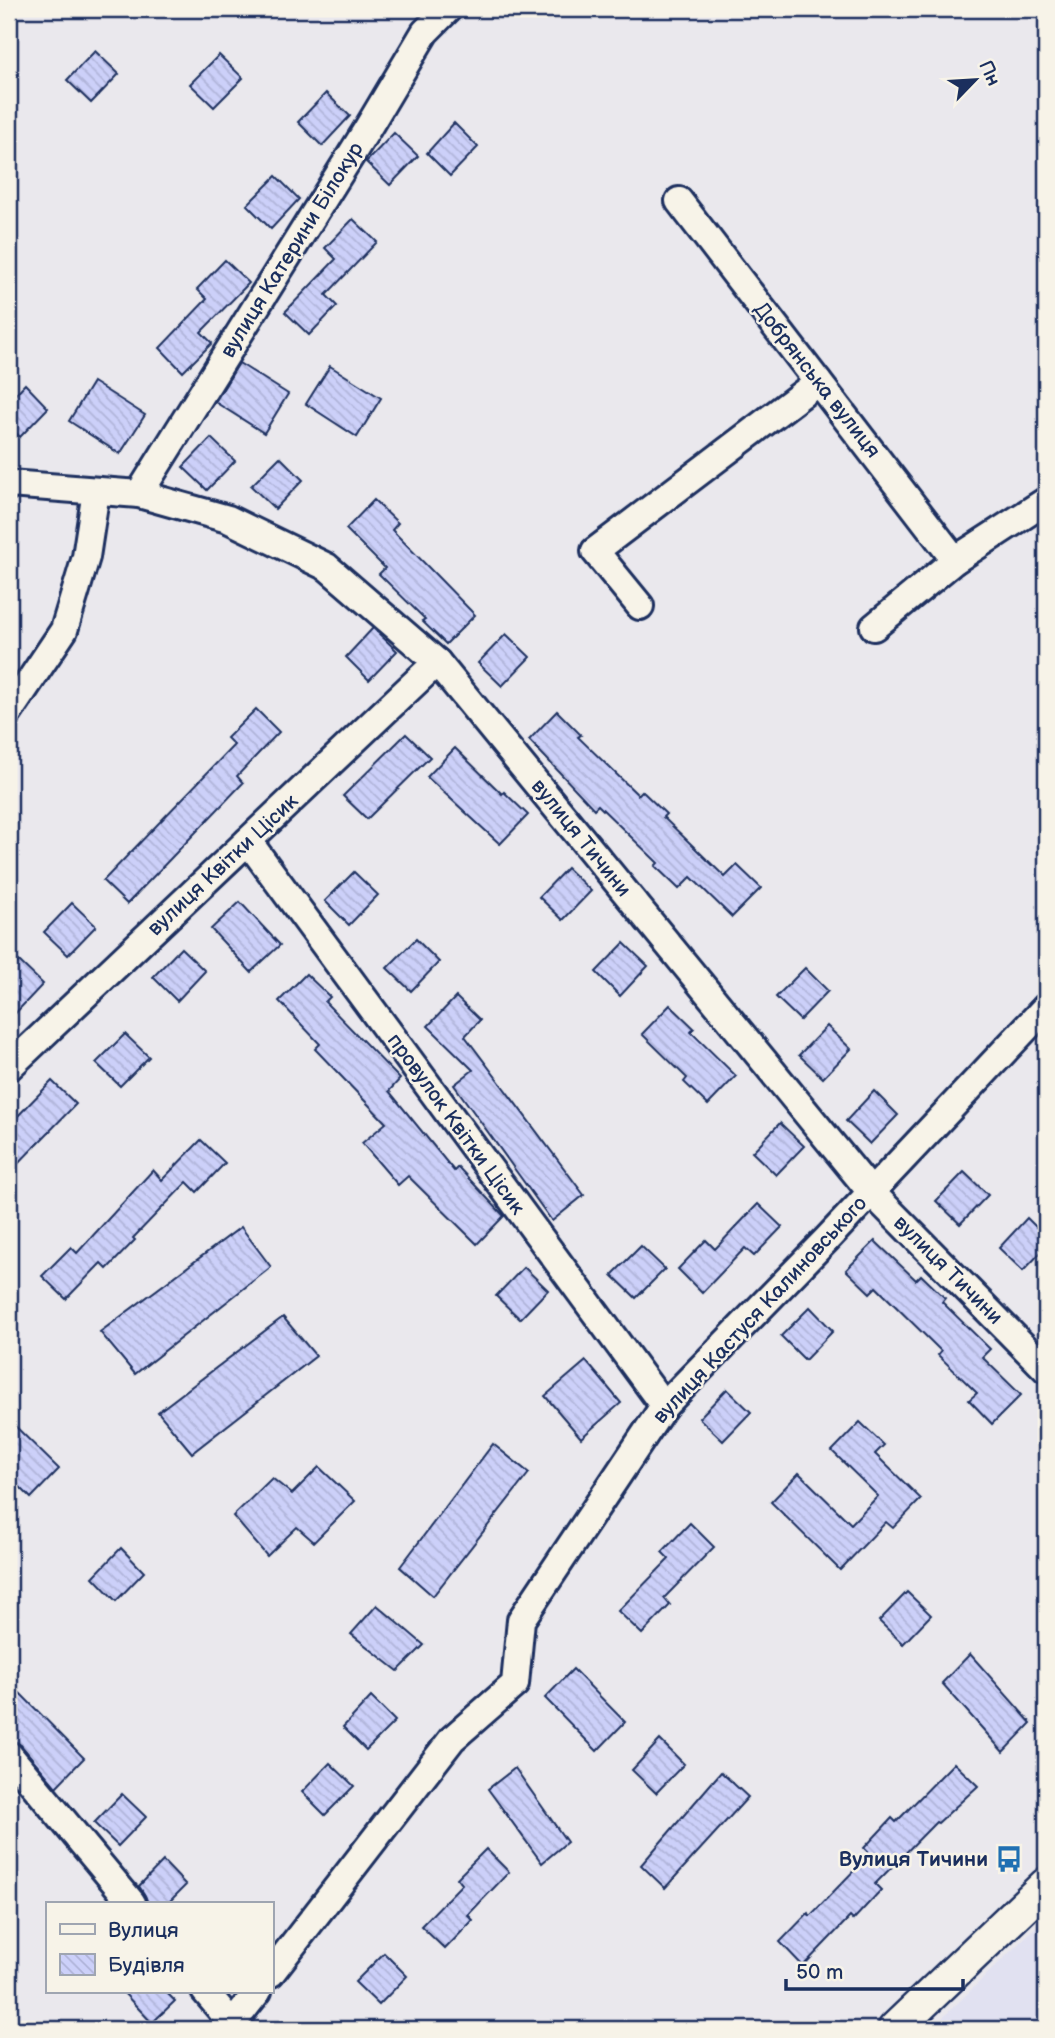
<svg xmlns="http://www.w3.org/2000/svg" width="1055" height="2038" font-family="'Balsamiq Sans',sans-serif">
<style>
.built{fill:#e1e1f1}
.building{fill:url(#building-back-hatch);stroke:#1b2f5e;stroke-width:2}
.lines{fill:none;stroke-linecap:round;stroke-linejoin:round}
.minor-casing{stroke:#1b2f5e;stroke-width:32}
.major-casing{stroke:#1b2f5e;stroke-width:38}
.minor{stroke:#f7f3e8;stroke-width:26}
.major{stroke:#f7f3e8;stroke-width:33}
.labels{text-anchor:middle;dominant-baseline:central;stroke-width:5;stroke-linejoin:round;paint-order:stroke}
.street-label{font-size:21px;fill:#1b2f5e;stroke:#f7f3e8}
.poi-label{font-size:21px;font-weight:bold;fill:#1b2f5e;stroke:#f7f3e8;text-anchor:end}
</style>
<defs>
<pattern id="building-back-hatch" width="6" height="6" patternUnits="userSpaceOnUse" patternTransform="scale(1.75)"><rect width="6" height="6" fill="#ccd0f9"/><path d="M-1 5l2 2M0 0l6 6M5-1l2 2" fill="none" stroke="#afb3d8"/></pattern>
</defs>
<rect width="100%" height="100%" fill="#eae8ed"/>
<filter id="ink" filterUnits="userSpaceOnUse"><feTurbulence type="fractalNoise" baseFrequency=".0143" numOctaves="2"/><feDisplacementMap in="SourceGraphic" scale="14" xChannelSelector="R" yChannelSelector="G"/><feConvolveMatrix kernelMatrix="1 2 1 2 8 2 1 2 1" color-interpolation-filters="sRGB"/></filter>
<g filter="url(#ink)">
<path class="built" d="M1046,1917V2029H931Z"/>
<g class="building">
<path d="M95,51L119,74L91,103L67,80Z"/>
<path d="M219,55L243,78L214,107L190,84Z"/>
<path d="M326,93L350,116L322,146L298,122Z"/>
<path d="M454,123L478,147L450,176L427,153Z"/>
<path d="M394,133L418,156L390,185L366,162Z"/>
<path d="M276,176L299,199L271,229L247,205Z"/>
<path d="M353,219L377,242L326,295L337,306L309,335L285,312L336,259L325,248Z"/>
<path d="M225,260L249,283L201,332L212,343L183,372L160,348L207,299L197,289Z"/>
<path d="M239,363L288,394L264,433L215,402Z"/>
<path d="M330,366L381,398L357,437L306,404Z"/>
<path d="M93,382L145,415L120,454L69,421Z"/>
<path d="M25,384L48,408L20,437L9,426V401Z"/>
<path d="M211,438L235,461L207,490L183,467Z"/>
<path d="M280,457L303,480L275,509L251,486Z"/>
<path d="M374,500L398,523L392,530L475,615L446,644L422,621L425,619L379,574L385,568L346,529Z"/>
<path d="M373,628L397,651L369,680L346,657Z"/>
<path d="M506,634L530,657L502,686L478,663Z"/>
<path d="M256,709L279,732L237,776L243,783L127,904L103,881L234,745L227,738Z"/>
<path d="M557,711L581,735L578,737L638,795L642,791L666,814L663,817L725,877L737,865L761,888L732,917L691,877L679,889L655,866L658,863L598,805L594,809L529,740Z"/>
<path d="M406,734L430,757L367,819L343,796Z"/>
<path d="M455,748L502,794L504,792L528,815L500,844L427,777Z"/>
<path d="M567,868L591,891L563,920L539,897Z"/>
<path d="M354,872L378,895L349,925L325,901Z"/>
<path d="M240,902L280,945L251,972L211,929Z"/>
<path d="M72,903L96,926L68,955L44,932Z"/>
<path d="M416,939L439,962L411,991L387,968Z"/>
<path d="M624,943L648,966L620,996L596,972Z"/>
<path d="M181,948L205,971L177,1001L153,977Z"/>
<path d="M19,961L43,984L9,1020V972Z"/>
<path d="M805,968L828,991L800,1020L776,997Z"/>
<path d="M306,974L330,997L325,1002L400,1079L389,1091L454,1171L458,1167L504,1216L477,1244L408,1176L398,1185L362,1143L386,1123L315,1049L320,1044L279,1001Z"/>
<path d="M456,997L480,1020L465,1036L584,1195L552,1221L454,1085L473,1070L428,1026Z"/>
<path d="M670,1005L694,1028L691,1032L736,1076L708,1105L684,1082L687,1078L642,1034Z"/>
<path d="M827,1026L851,1049L823,1078L799,1055Z"/>
<path d="M125,1034L149,1057L120,1086L96,1063Z"/>
<path d="M52,1081L76,1104L9,1173V1125Z"/>
<path d="M874,1091L898,1115L870,1144L846,1121Z"/>
<path d="M780,1123L804,1146L776,1175L752,1152Z"/>
<path d="M201,1140L225,1163L197,1192L187,1182L133,1238L135,1240L107,1269L101,1263L66,1299L42,1276L71,1247L77,1253L153,1170L162,1180Z"/>
<path d="M964,1172L988,1195L960,1224L936,1201Z"/>
<path d="M758,1204L782,1227L754,1256L745,1248L702,1293L678,1269L706,1240L715,1249Z"/>
<path d="M1027,1218L1046,1237V1247L1023,1271L999,1248Z"/>
<path d="M241,1227L271,1267L135,1374L100,1332Z"/>
<path d="M875,1241L916,1280L921,1275L945,1298L942,1302L990,1349L982,1357L1021,1395L992,1424L969,1400L977,1393L938,1355L941,1351L876,1287L870,1293L846,1270Z"/>
<path d="M641,1246L665,1269L636,1298L612,1275Z"/>
<path d="M524,1267L548,1290L520,1319L496,1296Z"/>
<path d="M810,1307L833,1331L805,1360L781,1336Z"/>
<path d="M283,1317L316,1356L192,1453L158,1412Z"/>
<path d="M586,1361L621,1403L581,1438L545,1396Z"/>
<path d="M727,1389L751,1412L723,1441L699,1418Z"/>
<path d="M9,1420L59,1469L31,1498L9,1476Z"/>
<path d="M860,1422L884,1445L875,1454L921,1499L893,1528L886,1522L840,1570L771,1502L799,1473L851,1524L878,1496L832,1451Z"/>
<path d="M493,1444L529,1473L433,1596L400,1567Z"/>
<path d="M319,1467L355,1501L314,1542L297,1527L267,1556L233,1516L272,1478L292,1494Z"/>
<path d="M690,1523L714,1547L664,1598L670,1605L642,1634L618,1611L669,1559L662,1552Z"/>
<path d="M121,1548L144,1572L116,1601L93,1577Z"/>
<path d="M907,1592L931,1615L903,1644L879,1621Z"/>
<path d="M377,1605L424,1645L398,1671L351,1634Z"/>
<path d="M970,1654L1031,1723L1003,1752L942,1683Z"/>
<path d="M573,1669L625,1722L597,1751L545,1698Z"/>
<path d="M9,1682L84,1758L56,1787L21,1745L9,1739Z"/>
<path d="M371,1697L395,1721L366,1750L343,1727Z"/>
<path d="M660,1740L684,1764L656,1793L632,1770Z"/>
<path d="M330,1763L354,1786L325,1815L302,1792Z"/>
<path d="M954,1763L978,1786L938,1823L936,1822L875,1884L881,1890L853,1920L850,1917L803,1966L780,1942L808,1913L810,1916L870,1854L864,1848L892,1818L896,1822Z"/>
<path d="M515,1768L567,1842L542,1863L488,1789Z"/>
<path d="M721,1772L748,1797L665,1888L641,1865Z"/>
<path d="M122,1794L146,1817L118,1846L94,1823Z"/>
<path d="M486,1849L509,1872L468,1915L473,1920L445,1949L421,1926L462,1884L457,1878Z"/>
<path d="M163,1861L186,1885L168,1903H147L144,1894L139,1886Z"/>
<path d="M384,1953L407,1976L379,2005L355,1982Z"/>
<path d="M122,1991H165L175,2001L152,2023Z"/>
</g>
<g class="lines">
<defs>
<g id="minor">
<path d="M679,201L955,560"/>
<path d="M9,484L139,494L228,519L327,567L437,662L871,1192L1046,1369"/>
<path d="M139,494L366,131L425,32L448,9"/>
<path d="M640,606L595,551L818,382"/>
<path d="M874,627L955,560L1046,501"/>
<path d="M9,712L64,630L86,557L96,491"/>
<path d="M248,841L664,1406"/>
<path d="M9,1067L437,662"/>
<path d="M9,1755L132,1903"/>
<path d="M271,1973L452,1739L515,1684L521,1620L664,1406L827,1239L1046,1007"/>
<path d="M205,1991L237,2029"/>
<path d="M228,2029L258,1991"/>
</g>
<path id="major" d="M895,2029L1046,1885"/>
</defs>
<use href="#minor" class="minor-casing"/>
<use href="#major" class="major-casing"/>
<use href="#minor" class="minor"/>
<use href="#major" class="major"/>
</g>
</g>
<defs>
<symbol id="bus-bare" viewBox="-9 -9 18 18"><path d="M-5-6H5V4H4V6H2V4H-2V6H-4V4H-5ZM-3.5-4V0h7V-4ZM-3.5 1.2v1.5H-2V1.2ZM2 1.2v1.5H3.5V1.2Z" fill="#1f6fb2" stroke="#f7f3e8" stroke-width="2.5" paint-order="stroke"/></symbol>
</defs>
<g fill-rule="evenodd">
<use href="#bus-bare" x="990" y="1840" width="38" height="38"/>
</g>
<g class="labels">
<g class="street-label">
<text transform="translate(292 250) rotate(-58)">вулиця Катерини Білокур</text>
<text transform="translate(817 380) rotate(52)">Добрянська вулиця</text>
<text transform="translate(581 838) rotate(51)">вулиця Тичини</text>
<text transform="translate(223 865) rotate(-43)">вулиця Квітки Цісик</text>
<text transform="translate(456 1124) rotate(54)">провулок Квітки Цісик</text>
<text transform="translate(948 1270) rotate(45)">вулиця Тичини</text>
<text transform="translate(760 1310) rotate(-47)">вулиця Кастуся Калиновського</text>
</g>
<g class="poi-label">
<text x="988" y="1859">Вулиця Тичини</text>
</g>
</g>
<rect width="1055" height="2038" fill="none" stroke="#f7f3e8" stroke-width="35"/>
<rect x="18" y="18" width="1020" height="2003" fill="none" stroke="#1b2f5e" stroke-width="2.5" filter="url(#ink)"/>
<rect x="46" y="1902" width="228" height="91" fill="#f7f3e8" stroke="#9fa5b1" stroke-width="2"/>
<rect x="60" y="1924" width="35" height="10" fill="#f7f3e8" stroke="#9fa5b1" stroke-width="2"/>
<text x="108" y="1937" font-size="21" fill="#1b2f5e">Вулиця</text>
<rect x="60" y="1954" width="35" height="21" fill="url(#building-back-hatch)" stroke="#9fa5b1" stroke-width="2"/>
<text x="108" y="1972" font-size="21" fill="#1b2f5e">Будівля</text>
<g transform="translate(975 80) rotate(65)" stroke="#f7f3e8" stroke-width="5" paint-order="stroke">
<path d="M0-5L12 26L0 18L-12 26Z" fill="#1b2f5e"/>
<text y="-10" font-size="19" font-weight="bold" text-anchor="middle" fill="#1b2f5e">Пн</text>
</g>
<path d="M786 1979v10h177v-10" fill="none" stroke="#1b2f5e" stroke-width="3.5"/>
<text x="796" y="1979" font-size="21" fill="#1b2f5e" stroke="#f7f3e8" stroke-width="5" paint-order="stroke">50 m</text>
</svg>
